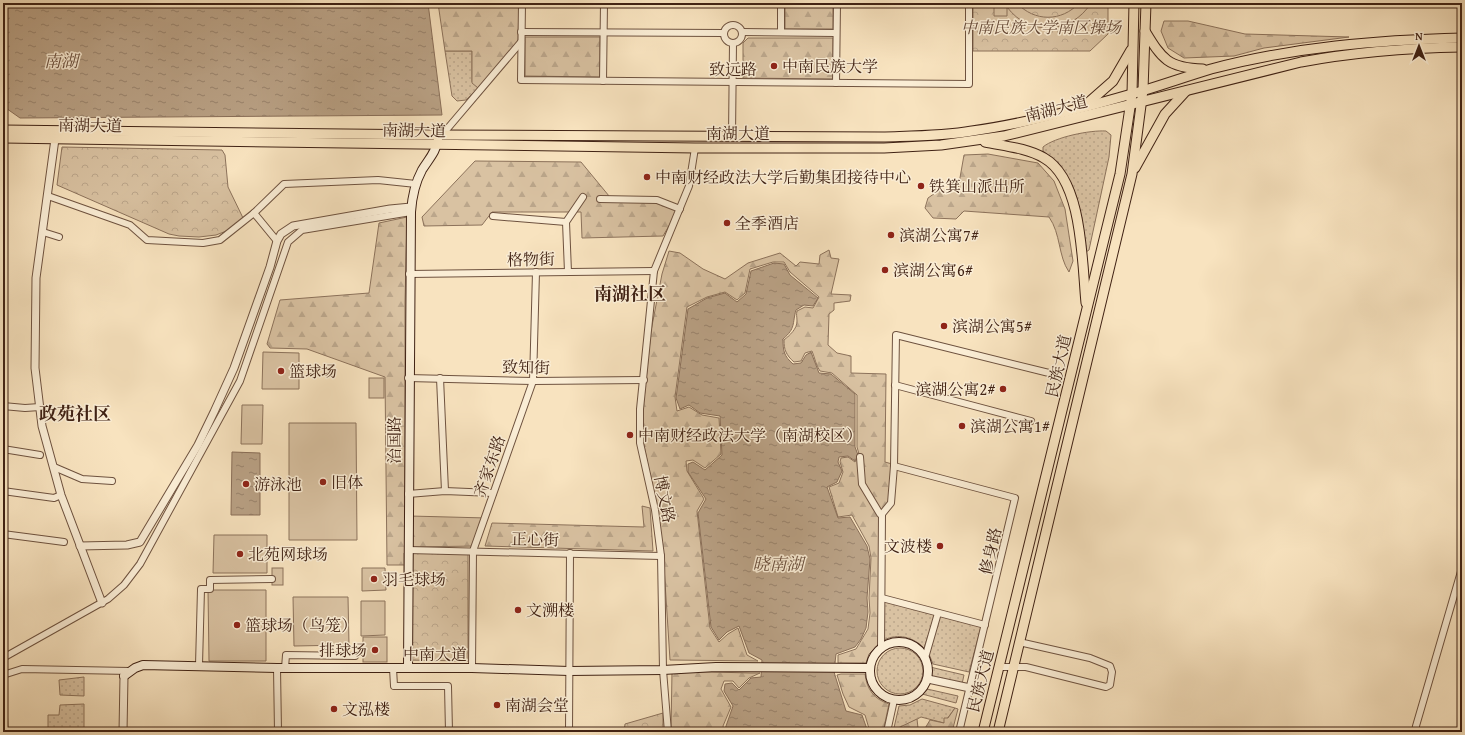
<svg xmlns="http://www.w3.org/2000/svg" width="1465" height="735" font-family="'Gentium Book Plus','Noto Serif SC',serif">
<style>
.grass{fill:url(#grass-dots);stroke:#8c725b}
.forest{fill:url(#forest-firs);stroke:#8c725b}
.park{fill:url(#park-crowns);stroke:#8c725b}
.pitch{fill:#d9c2a2;stroke:#8c725b}
.water{fill:url(#water-ripples);stroke:#896e58}
.lines{fill:none;stroke-linecap:round;stroke-linejoin:round}
.minor-casing{stroke:#6e523f;stroke-width:8}
.tertiary-casing{stroke:#6e523f;stroke-width:9}
.secondary-casing{stroke:#402214;stroke-width:10}
.primary-casing{stroke:#402214;stroke-width:11}
.minor{stroke:#faedd5;stroke-width:6}
.tertiary{stroke:#faedd5;stroke-width:7}
.secondary{stroke:#faedd5;stroke-width:8}
.primary{stroke:#f8e3bf;stroke-width:9}
.poi-dot{fill:#8f2418;stroke:#faedd5;stroke-width:1.5}
.labels{text-anchor:middle;dominant-baseline:central;stroke-width:3;stroke-linejoin:round;paint-order:stroke}
.park-label{font-size:16px;font-style:italic;fill:#664a38;stroke:#faedd5}
.poi-label{font-size:16px;fill:#402214;stroke:#faedd5;text-anchor:start}
.street-label{font-size:16px;fill:#402214;stroke:#faedd5}
.water-label{font-size:17px;font-style:italic;fill:#6a4e3c;stroke:#faedd5}
.quarter-label{font-size:18px;font-weight:bold;fill:#402214;stroke:#faedd5}
</style>
<defs>
<pattern id="grass-dots" width="8" height="8" patternUnits="userSpaceOnUse"><rect width="8" height="8" fill="#d9c2a2"/><path d="M2 2h.1M6 6h.1" fill="none" stroke="#bba68b" stroke-width="1.8" stroke-linecap="round"/></pattern>
<pattern id="forest-firs" width="22" height="20" patternUnits="userSpaceOnUse"><rect width="22" height="20" fill="#d9c2a2"/><path d="M5 1l3.5 6h-7zM16 11l3.5 6h-7z" fill="#bba68b"/></pattern>
<pattern id="park-crowns" width="20" height="18" patternUnits="userSpaceOnUse"><rect width="20" height="18" fill="#d9c2a2"/><path d="M2 6a3 3 0 1 1 6 0M12 15a3 3 0 1 1 6 0" fill="none" stroke="#bba68b"/></pattern>
<pattern id="water-ripples" width="26" height="14" patternUnits="userSpaceOnUse"><rect width="26" height="14" fill="#b9a185"/><path d="M2 4q2-2 4 0t4 0M15 11q2-2 4 0t4 0" fill="none" stroke="#98836c"/></pattern>
</defs>
<rect width="100%" height="100%" fill="#f8e3bf"/>
<filter id="stains"><feTurbulence type="fractalNoise" baseFrequency=".005" numOctaves="4"/><feColorMatrix values="0 0 0 0 .2 0 0 0 0 .09 0 0 0 0 .02 0 0 0 .5 -.17"/></filter>
<radialGradient id="worn" r=".72"><stop offset=".6" stop-color="#630" stop-opacity="0"/><stop offset="1" stop-color="#630" stop-opacity=".3"/></radialGradient>
<g class="grass">
<path d="M445,51H472V82L478,88L466,100L457,101L452,96Z"/>
<path d="M1106,131L1111,135L1109,157L1089,250L1086,252C1080,209 1080,179 1043,151V147C1055,137 1090,130 1106,131Z"/>
<path d="M884,601L935,615L924,648C913,637 898,633 884,640Z"/>
<path d="M940,616L981,627L969,672L933,664L929,654Z"/>
<circle cx="900" cy="671" r="23"/>
<path d="M930,667L964,675L962,684L931,676Z"/>
<path d="M84,677V696L60,695L59,680Z"/>
<path d="M927,689L958,696L956,703L922,694Z"/>
<path d="M922,699L955,708L944,723L921,717L893,732L899,706L910,705Z"/>
<path d="M84,704V728L48,729V715H59L60,705Z"/>
<path d="M3,706H7L8,729H3Z"/>
</g>
<g class="forest">
<path d="M438,3H519L518,41L478,88L472,83V51H445Z"/>
<rect x="785" y="3" width="48" height="26"/>
<path d="M1164,21H1188L1245,34L1349,37L1264,48L1234,56L1184,58L1168,48L1161,31Z"/>
<path d="M525,37H600V77L525,76Z"/>
<path d="M748,38H833V79L743,78V43Z"/>
<path d="M988,154L1038,163L1054,181L1065,209L1073,261L1069,272C1058,256 1061,234 1049,217L964,211L956,219L933,218L925,208L928,198L938,191L958,189L964,155Z"/>
<path d="M475,161L581,162L614,202L657,200L680,207L663,236L582,238L581,212H492L482,225L424,226L422,217Z"/>
<path d="M407,217L405,302V565H387L385,377L307,349L270,348L267,344L280,300L369,293L379,223Z"/>
<path d="M829,250L831,258L839,259L831,294L851,295L850,301L834,303V310L829,314L828,345L837,353L851,356V373L886,374L885,462L892,464L890,500L880,514L879,644L869,654L866,663H838V655L856,649L868,629L870,613L869,598L871,558L869,546L852,515L838,517L829,487L839,483L843,472L840,462L841,458L848,457L855,462L859,454L857,447V395L832,373L820,371C816,366 815,358 812,351L805,353L801,361L794,362C786,355 784,350 784,340C790,335 797,329 797,321C797,316 796,315 797,311L805,307L813,308L819,297L790,272L784,262H773L750,269L745,293L737,300L725,292L707,297L687,307L675,397L677,411L689,407L702,415L719,418L721,454L705,468L693,460L686,461L687,471L704,499L697,511L710,628L719,642L728,634L738,628L747,655L758,661L670,660L663,551L658,512L643,441V409L651,331L662,274L669,251L680,253L703,269L725,279L748,263L780,253L796,266L800,262L819,264L820,255Z"/>
<path d="M642,506L650,508L653,551L485,546L492,523L644,527Z"/>
<path d="M410,516L487,518L478,546L410,547Z"/>
<path d="M672,671L751,673H760L749,678L739,688L733,681H724L721,689L731,707L723,726L724,732H671Z"/>
<path d="M841,674H865C867,690 874,699 889,704L883,732H870L865,715L849,707L843,694L837,675Z"/>
<path d="M955,708L958,709L952,732H894L898,728L917,719L918,728L921,731L924,730L930,720L944,723V718H948Z"/>
</g>
<g class="park">
<path d="M973,3H1108V34L1090,51H973Z"/>
<path d="M62,147L222,150L225,155L228,187L244,220L229,230L216,235L199,237L179,236L169,234L57,185Z"/>
<path d="M404,553L468,554V661L405,660Z"/>
<path d="M663,713V732H624L625,724Z"/>
</g>
<g class="pitch">
<path d="M994,3H1017C1034,22 1062,22 1079,3H1091C1072,34 1029,37 1007,7V16H994Z"/>
<path d="M263,352L299,353V389H262Z"/>
<rect x="369" y="378" width="15" height="20"/>
<path d="M242,405H263L262,444H241Z"/>
<path d="M289,423H356L357,540H289Z"/>
<path d="M214,535H267V573H213Z"/>
<rect x="272" y="568" width="11" height="17"/>
<path d="M362,568H385L386,590L362,591Z"/>
<path d="M208,590H266V661H209Z"/>
<path d="M293,597H348L349,645L294,646Z"/>
<path d="M361,601H385V635L361,636Z"/>
<rect x="363" y="637" width="24" height="25"/>
</g>
<g class="water">
<path d="M3,3H428L442,115L20,118L3,106Z"/>
<path d="M774,263L784,264L790,275L818,298L813,306L804,305L796,310C792,324 796,328 783,339C783,351 784,356 793,364L801,363L806,355L811,352L819,373L831,374L855,394V447L858,455L855,461L848,456L839,457L838,462L842,471L837,482L827,487L838,518L850,517L867,546L870,559L867,598L868,612L866,628L861,639L855,647L836,654L834,672L846,711L862,715L868,732H725V729L733,706L724,691L725,684L732,683L739,690L751,678L761,677L762,660L749,653L739,626L727,632L719,640L711,627L698,513L706,499L688,472V464L693,462L705,470L722,455L720,416L700,413L689,405L680,409L676,398L688,309L707,298L725,293L737,302L746,294L751,271Z"/>
<path d="M232,452L260,453V515H231Z"/>
</g>
<g class="lines">
<defs>
<g id="minor">
<path d="M522,3L521,80L969,84V3"/>
<circle cx="733" cy="34" r="9"/>
<path d="M521,32L724,33"/>
<path d="M742,32L836,33"/>
<path d="M781,32V3"/>
<path d="M603,81L604,3"/>
<path d="M836,83L837,3"/>
<path d="M442,135L521,42"/>
<path d="M732,136L733,43"/>
<path d="M48,196L130,225L147,240L203,243L220,240L254,213L277,241"/>
<path d="M600,199L657,200L680,209"/>
<path d="M254,213L284,184L378,180L416,184"/>
<path d="M493,216L566,222"/>
<path d="M43,232L59,237"/>
<path d="M568,272L566,222L583,197"/>
<path d="M409,274L654,271"/>
<path d="M408,378L533,381L644,380"/>
<path d="M440,378L445,491"/>
<path d="M895,385L1031,421"/>
<path d="M3,406L25,408L40,407"/>
<path d="M3,449L40,455"/>
<path d="M860,457L862,484L880,514"/>
<path d="M894,466L1015,498L959,732"/>
<path d="M54,467L82,479L112,481"/>
<path d="M3,491L54,498L61,495"/>
<path d="M408,494L445,491L493,493"/>
<path d="M3,534L64,542"/>
<path d="M408,550L661,556"/>
<path d="M882,598L985,625"/>
<path d="M881,648L882,514L891,503L894,466L896,335L1049,373"/>
<path d="M3,658L108,599L124,585L140,564L240,381L288,242L302,230L411,212"/>
<path d="M925,658L938,613"/>
<path d="M199,665L201,589H210V580L272,579"/>
<path d="M998,667H1026L1106,687L1110,685L1112,672L1110,666L1090,658L1019,642"/>
<path d="M277,668L278,732"/>
<path d="M285,668L286,655L355,656"/>
<path d="M393,668L394,686H448L449,732"/>
<path d="M472,668L473,551L533,381L536,272"/>
<path d="M3,675L22,669L130,671"/>
<path d="M569,732L570,553"/>
<path d="M668,732L663,670L661,556L655,510L640,443V409L654,271L689,186L695,148"/>
<path d="M887,732L894,700"/>
<path d="M1415,732L1416,726L1462,568"/>
</g>
<g id="tertiary">
<path d="M55,139L36,278L35,368L42,426L61,495L102,603"/>
<path d="M80,546L127,545L140,542L198,445L214,412L234,368L270,267L277,241L281,234L293,226L390,209L411,207"/>
<path d="M928,679L970,688"/>
<path d="M86,732H123"/>
<path d="M123,732L124,676"/>
</g>
<g id="secondary">
<circle cx="899" cy="671" r="29"/>
<path d="M408,668L411,212C412,197 415,183 422,170C428,160 437,151 438,139"/>
<path d="M124,676L135,668L143,665L277,668H472L569,671L663,670L716,667L870,668"/>
</g>
<g id="primary">
<path d="M1145,31C1162,59 1168,68 1203,69"/>
<path d="M1088,103L1113,81L1131,50"/>
<path d="M3,130L438,135L885,137C914,136 943,136 972,131C1029,123 1087,107 1142,91C1165,84 1188,76 1211,69C1293,47 1378,40 1462,38"/>
<path d="M3,138L695,148H884L941,145L1004,136L1301,62C1355,52 1408,48 1462,47"/>
<path d="M985,142C1004,146 1027,148 1044,158C1083,180 1082,263 1086,303"/>
<path d="M1135,168L1165,114L1186,91"/>
<path d="M983,732L1120,174L1132,94L1134,3"/>
<path d="M998,732L1132,174L1143,90L1146,3"/>
</g>
</defs>
<use href="#minor" class="minor-casing"/>
<use href="#tertiary" class="tertiary-casing"/>
<use href="#secondary" class="secondary-casing"/>
<use href="#primary" class="primary-casing"/>
<use href="#minor" class="minor"/>
<use href="#tertiary" class="tertiary"/>
<use href="#secondary" class="secondary"/>
<use href="#primary" class="primary"/>
</g>
<g class="poi-dot">
<circle cx="774" cy="66" r="4"/>
<circle cx="647" cy="177" r="4"/>
<circle cx="921" cy="186" r="4"/>
<circle cx="727" cy="223" r="4"/>
<circle cx="891" cy="235" r="4"/>
<circle cx="885" cy="270" r="4"/>
<circle cx="944" cy="326" r="4"/>
<circle cx="281" cy="371" r="4"/>
<circle cx="1003" cy="389" r="4"/>
<circle cx="962" cy="426" r="4"/>
<circle cx="630" cy="435" r="4"/>
<circle cx="323" cy="482" r="4"/>
<circle cx="246" cy="484" r="4"/>
<circle cx="940" cy="546" r="4"/>
<circle cx="240" cy="554" r="4"/>
<circle cx="374" cy="579" r="4"/>
<circle cx="518" cy="610" r="4"/>
<circle cx="237" cy="625" r="4"/>
<circle cx="375" cy="650" r="4"/>
<circle cx="497" cy="705" r="4"/>
<circle cx="334" cy="709" r="4"/>
</g>
<g class="labels">
<g class="park-label">
<text x="1041" y="27">中南民族大学南区操场</text>
</g>
<g class="poi-label">
<text x="782" y="66">中南民族大学</text>
<text x="655" y="177">中南财经政法大学后勤集团接待中心</text>
<text x="929" y="186">铁箕山派出所</text>
<text x="735" y="223">全季酒店</text>
<text x="899" y="235">滨湖公寓7#</text>
<text x="893" y="270">滨湖公寓6#</text>
<text x="952" y="326">滨湖公寓5#</text>
<text x="289" y="371">篮球场</text>
<text x="995" y="389" text-anchor="end">滨湖公寓2#</text>
<text x="970" y="426">滨湖公寓1#</text>
<text x="638" y="435">中南财经政法大学（南湖校区）</text>
<text x="331" y="482">旧体</text>
<text x="254" y="484">游泳池</text>
<text x="932" y="546" text-anchor="end">文波楼</text>
<text x="248" y="554">北苑网球场</text>
<text x="382" y="579">羽毛球场</text>
<text x="526" y="610">文溯楼</text>
<text x="245" y="625">篮球场（鸟笼）</text>
<text x="367" y="650" text-anchor="end">排球场</text>
<text x="505" y="705">南湖会堂</text>
<text x="342" y="709">文泓楼</text>
</g>
<g class="street-label">
<text x="733" y="69">致远路</text>
<text transform="translate(1056 108) rotate(-14)">南湖大道</text>
<text transform="translate(90 125) rotate(1)">南湖大道</text>
<text transform="translate(414 130) rotate(1)">南湖大道</text>
<text x="738" y="133">南湖大道</text>
<text transform="translate(531 259) rotate(-1)">格物街</text>
<text transform="translate(1058 366) rotate(-77)">民族大道</text>
<text transform="translate(526 367) rotate(1)">致知街</text>
<text transform="translate(394 440) rotate(-90)">治国路</text>
<text transform="translate(489 466) rotate(-71)">齐家东路</text>
<text transform="translate(665 499) rotate(79)">博文路</text>
<text transform="translate(535 539) rotate(1)">正心街</text>
<text transform="translate(990 551) rotate(-77)">修身路</text>
<text x="435" y="654">中南大道</text>
<text transform="translate(980 681) rotate(-76)">民族大道</text>
</g>
<g class="water-label">
<text x="61" y="60">南湖</text>
<text x="778" y="563">晓南湖</text>
</g>
<g class="quarter-label">
<text x="630" y="293">南湖社区</text>
<text x="75" y="413">政苑社区</text>
</g>
</g>
<rect width="1465" height="735" fill="none" stroke="#f8e3bf" stroke-width="16"/>
<rect x="4" y="4" width="1457" height="727" fill="none" stroke="#402214" stroke-width="2"/>
<rect x="8" y="8" width="1449" height="719" fill="none" stroke="#402214"/>
<g transform="translate(1419 46)" stroke="#faedd5" stroke-width="3" paint-order="stroke">
<path d="M0-3L7 15L0 10L-7 15Z" fill="#402214"/>
<text y="-6" font-size="11" font-weight="bold" text-anchor="middle" fill="#402214">N</text>
</g>
<rect width="100%" height="100%" filter="url(#stains)"/>
<rect width="100%" height="100%" fill="url(#worn)"/>
</svg>
